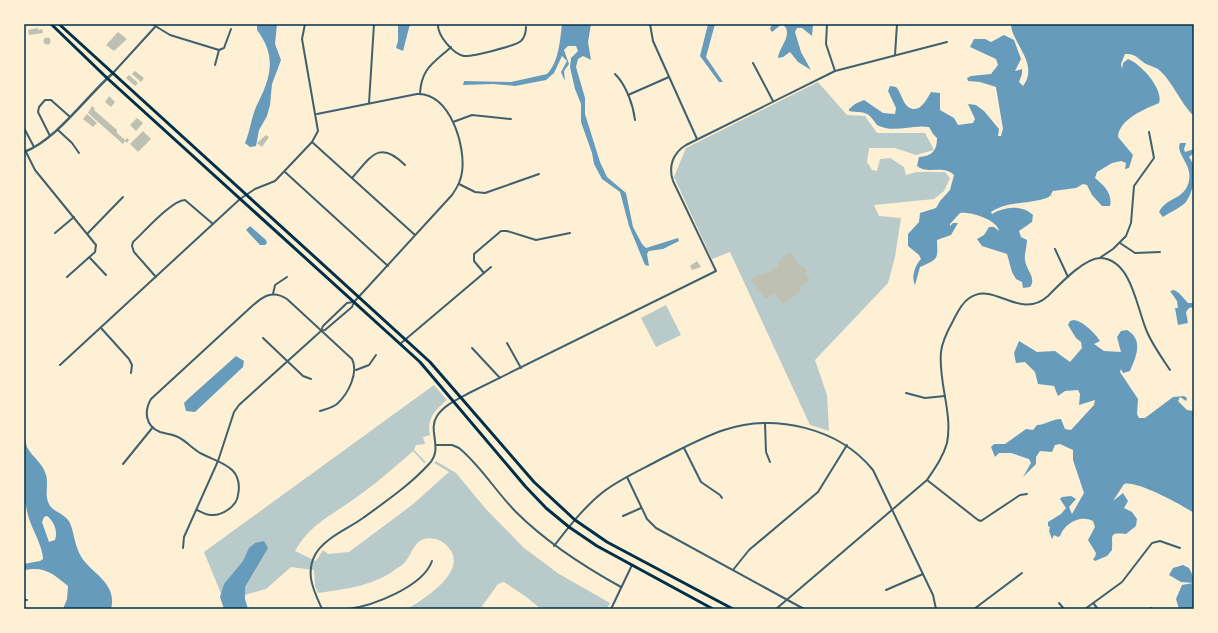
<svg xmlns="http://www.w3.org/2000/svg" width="1218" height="633" font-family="'Crimson Pro',serif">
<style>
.green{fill:#b9caca}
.water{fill:#669bbc;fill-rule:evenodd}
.building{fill:#bec0b2}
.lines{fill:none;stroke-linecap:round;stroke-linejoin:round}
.minor{stroke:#3f606c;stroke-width:2}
.tertiary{stroke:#3f606c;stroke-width:2.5}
.primary{stroke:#003049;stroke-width:3}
.neatline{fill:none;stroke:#003049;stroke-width:1.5}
</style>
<rect width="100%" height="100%" fill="#fdf0d5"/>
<g class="green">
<path d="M818,82L847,115L865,116L877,133H925L934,150L916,155L895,148H869L867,162L872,170L877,171L880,159L890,158L904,167L906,175L916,172H945L950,178L944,191L934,199L874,205L879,216L901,218L895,257L888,283L815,360L827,395L829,431L810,425L730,252L712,259L674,177L686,148Z"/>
<path d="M666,305L681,335L656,347L641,318Z"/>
<path d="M434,385L447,400C436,409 426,419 430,435L423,437L425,444L416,445L414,450L426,462L424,463L413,451C396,466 379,481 361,494C336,513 310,523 295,551L316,561L323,550L328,554L349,552L412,505L449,472L434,463L436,461L456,473L485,508L524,548L559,574L610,603L607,609H541L525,596L504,582L498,584L480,609H407C423,600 465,573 451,551C447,545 442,540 435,539C416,535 414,550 406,561C404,564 399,567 396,569C374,586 345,589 318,593L315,586L314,570L291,567L266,589L224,601L204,552Z"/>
</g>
<g class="water">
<path d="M257,24H277L275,44L281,60L272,84L270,105L267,116L259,130L256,146L250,147L245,143C250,131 251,119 256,107C270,79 278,58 257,30Z"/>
<path d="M398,24H410L403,51L396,48L398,41Z"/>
<path d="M562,24H591L588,42L591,60L583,56L578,59L576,67L585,98V114L600,162L607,177L626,193L633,227L642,244L646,248L678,238L679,241L663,249L649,251L647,254L649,266L645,265L629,226L620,192L602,179L594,164L592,153L581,122V104L575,89L570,67L571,58L578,51L576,46H568L564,50L569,64L564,71L565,81L561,72L567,61L562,56L554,73L546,80L515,86L493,84L463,85L464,81L511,82L547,74C559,62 560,40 562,24Z"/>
<path d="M708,24H715L706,57L723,82H719L700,56Z"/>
<path d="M772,24H816L813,25L812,36L802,28H797L795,32L801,52L811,70L798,62L790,52L783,57L778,58C779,47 795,33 782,24L772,32L770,29Z"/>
<path d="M1011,24H1194V116C1180,103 1172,80 1158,69C1155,67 1150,66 1146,64C1138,59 1136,53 1125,54L1121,64L1122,69L1123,63L1128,59C1140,63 1164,89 1159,103C1145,109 1119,119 1118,137L1133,155L1129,168L1125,169L1126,163L1121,161L1112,163L1097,172L1095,178C1103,185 1113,193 1110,206H1102L1092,195L1087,185L1083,184L1076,188L1053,191L1051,194L1052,196L1050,195L1049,197C1030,205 1009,200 991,212L992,214C1005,206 1022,205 1033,215L1032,222L1019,231L1021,237L1027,240C1027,247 1024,254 1025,260C1026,270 1037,278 1030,287L1023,288L1022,282L1016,279L1012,272L1007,254L982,246L977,239L984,235L989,227H994L999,231C998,220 970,211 960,213L950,224V226L953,223H958L951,235L937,240C938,260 938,259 920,267L915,285C911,277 915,265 921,259L919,255L908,246V234L919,222L920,213L936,208L940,201L950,190L954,175C943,164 928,175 917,166L919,157C932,156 937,151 937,138L933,134L929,127C911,124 894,134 877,125C866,109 866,114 849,111V109L855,104L864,100L883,113L895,114L896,108L888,91L890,86L896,87C901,92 902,101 907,106C919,116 927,99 931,92L940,93V110L954,118L958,125L973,123L975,119L968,104L976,105L984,111L999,129L998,136H1001L1003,129L996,87L980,82L968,81L967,78L971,76L991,74L998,65L996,59L970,47L974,39H985L991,42L1004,35L1014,40L1021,59L1015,71L1022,69V74L1019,82L1023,86C1040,64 1011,42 1011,24Z"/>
<path d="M1180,143H1186L1184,149L1185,152L1194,149V153L1189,157C1198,168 1194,191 1186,202C1179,209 1170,212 1163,217L1159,212C1167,196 1184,201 1189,181C1193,165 1175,153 1180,143Z"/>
<path d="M250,226L266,240L267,243L265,245H260L246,230Z"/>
<path d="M1174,290L1179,293L1188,303H1194V307L1189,308L1186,312L1188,323L1178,325L1175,308H1178L1177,301L1170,291Z"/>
<path d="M1074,320C1084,322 1094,332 1100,341L1094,344L1104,351L1121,352L1117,337L1121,331L1127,330C1144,340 1136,357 1130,371L1123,373L1121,369L1120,372L1138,399L1137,414L1139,418H1145L1173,397L1184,396L1187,398L1186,401L1180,397L1178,401L1187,410L1194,411V513C1182,505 1136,480 1124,484L1113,501L1123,493L1128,501L1124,508L1132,512L1137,519L1136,526L1126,534C1108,532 1113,535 1112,550L1107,556L1095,561L1093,559L1095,557L1096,553L1088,540L1095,527L1093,521C1080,514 1064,524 1060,536L1058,537L1054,535L1052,539L1049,531L1050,527L1048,526V522L1061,514L1066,508L1060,499L1062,497L1071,496L1076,499L1069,507L1072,514L1084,493L1073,460V450L1060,444L1055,445L1052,452L1040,451L1036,457V464L1023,477L1031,463L1029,459L1011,453H999L995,457L991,447L994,444H1005L1026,429L1033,430L1037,425C1046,425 1051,419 1061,419L1065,429L1071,430L1094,405L1095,400L1079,405L1080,394L1078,390L1065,391L1058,396L1054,386L1038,384L1035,372L1025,362L1016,363L1014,353L1019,341L1037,352L1055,351L1070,362L1082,348L1081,342L1076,338L1068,325L1070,321Z"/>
<path d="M236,356L244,361L243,367L195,412L186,411L184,403L189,398Z"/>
<path d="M24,435C25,439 26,444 27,447C32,457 43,463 46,475C49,485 44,495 49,504C53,512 63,513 68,520C75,529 73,548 85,562C97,576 117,586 111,609H63L67,599L68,586C52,573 45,566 24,570V564L40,561L43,559C43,546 31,528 28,515C21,490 24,462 24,435ZM47,516C54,521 58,531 55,540L49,542L42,522L44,517Z"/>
<path d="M264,541L268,548L245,587V599L248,609H224L220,597L224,584L243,561L249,548L255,543Z"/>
<path d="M1183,565L1189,568L1194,578V609H1179L1176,599L1182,585L1193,583L1181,582L1169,575L1173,568Z"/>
</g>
<g class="building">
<path d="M38,28V30L42,29L43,33L29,35L28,30Z"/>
<path d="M118,32L127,39L114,51L106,45Z"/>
<circle cx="47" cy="41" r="3.5"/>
<path d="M135,71L144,78L141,82L132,74Z"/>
<path d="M129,75L138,83L135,86L126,78Z"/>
<path d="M109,96L115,102L111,107L105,102Z"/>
<path d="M92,106L95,109L94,110L117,130V133L125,140L127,138L129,140L127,143L125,141L123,144L88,113Z"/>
<path d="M87,114L97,123L93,127L83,119Z"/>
<path d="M137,118L143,123L136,131L130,125Z"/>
<path d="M143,131L151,139L138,152L130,144Z"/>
<path d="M266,135L269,137L262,147L257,143Z"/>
<path d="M790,252L800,266L804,267L807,271L805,273L810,280L799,288L802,290L783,304L774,293L766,299L751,280L757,276L772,271L773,267L778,268L779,260Z"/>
<path d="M697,261L701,267L692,270L690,266Z"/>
</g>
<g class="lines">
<g class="minor">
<path d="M152,24L170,35L219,50"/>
<path d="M438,24C437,35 453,54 464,56C472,57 515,46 521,41C525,37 526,32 526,27"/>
<path d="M650,24L653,41L697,139"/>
<path d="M827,24L826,44L835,71"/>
<path d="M895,55L897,24"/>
<path d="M753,63L773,101"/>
<path d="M215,65L219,50L224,48L231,29"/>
<path d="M113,73L155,27"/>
<path d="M615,74C626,85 633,104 635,120"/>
<path d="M420,94C421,68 434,63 451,47"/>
<path d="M628,95L669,77"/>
<path d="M369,103L374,24"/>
<path d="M453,122L472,115L511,119"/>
<path d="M24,128L34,147"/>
<path d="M58,130L72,143L79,153"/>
<path d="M50,136L38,112L39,107L45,100H51L69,116"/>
<path d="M312,142L415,235"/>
<path d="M26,152L35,170L96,245L95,252L67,277"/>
<path d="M285,172L388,266"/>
<path d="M352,178C371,157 379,139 405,165"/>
<path d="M459,184L475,192L485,193L539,174"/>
<path d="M55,233L74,217"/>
<path d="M87,234L123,197"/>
<path d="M1120,243L1135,253L1160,252"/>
<path d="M1055,249L1068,277"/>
<path d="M1101,257L1113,249L1126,236L1131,223L1134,186L1154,158L1149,132"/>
<path d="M90,258L106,275"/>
<path d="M484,273L474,261V254L501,231H507L536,240L570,233"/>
<path d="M156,277L134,252L132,246L133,242C144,232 172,200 185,200L213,224"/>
<path d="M273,294L275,285L287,277"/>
<path d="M101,328L129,359L132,365L131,373"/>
<path d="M321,331L323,326L347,303L353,302"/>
<path d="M263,338L303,376L311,379"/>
<path d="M507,343L521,368"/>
<path d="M400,344L491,267"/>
<path d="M472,348L500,378"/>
<path d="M60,365L240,199L255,189L275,181L312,142L318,131L302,39L305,24"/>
<path d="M356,370L369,365L376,355"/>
<path d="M906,393L925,398L945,396"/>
<path d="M765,423L766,452L770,462"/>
<path d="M436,445H452L459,448C481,466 496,492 516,512C547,543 583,566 621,587"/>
<path d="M684,448L701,482L720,495L722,498"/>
<path d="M123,464L153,427"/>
<path d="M627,477L647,519L656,528L804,609"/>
<path d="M927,480L978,520L981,521L1020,495L1027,494"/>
<path d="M197,510C201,512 206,515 211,515C222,516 237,506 238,495C244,466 219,463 200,453C192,448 186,441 178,437C172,434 166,434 160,432C145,426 144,411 151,399L251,307C262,297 272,289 287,299L352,359C359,373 348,394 337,404C332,408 326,409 320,411"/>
<path d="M623,516L641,508"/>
<path d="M554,546C568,528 584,507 603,492C621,478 643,469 663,458C683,448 703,437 724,430C775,413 839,428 873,470L933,595L936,609"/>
<path d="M183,548L184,537L218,461L234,412L239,405L321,331L325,330L352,307L354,302L452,195C457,188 461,181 462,172C466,147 450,92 417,94L317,114"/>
<path d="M733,570L749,550L818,492L847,445"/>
<path d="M886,590L923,574"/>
<path d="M24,600H27"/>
<path d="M1059,603L1064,609"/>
<path d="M1093,603L1098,609"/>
<path d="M322,609C314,591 305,574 315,555C324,538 348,529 363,518C385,502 410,485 429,464C444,448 427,431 437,416C444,405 458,399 469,393L716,271L673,181C668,166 673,153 686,145L835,71L947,42"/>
<path d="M348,609C372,606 423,587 432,561"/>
<path d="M611,609L632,565"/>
<path d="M776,609L927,480C935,468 943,457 947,443C953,413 938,382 941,352C942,342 948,330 953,321C957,313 961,304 968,299C994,279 1019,322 1048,296C1059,285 1085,257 1101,258C1133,260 1137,312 1148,334C1154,347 1162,358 1170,370"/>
<path d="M974,609L1022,573"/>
<path d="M1085,609L1122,582L1152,543L1160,541L1180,548"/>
<path d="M1150,609L1151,608"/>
</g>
<path class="tertiary" d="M24,152C56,140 86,97 112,74"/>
<g class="primary">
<path d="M51,24L107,78L420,362L525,486L546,508L569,527L597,546L713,609"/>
<path d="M59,24L430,362L534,482L575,520L607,542L733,609"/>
</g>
</g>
<rect width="1218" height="633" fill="none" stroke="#fdf0d5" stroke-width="50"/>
<rect x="25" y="25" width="1168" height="583" class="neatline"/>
</svg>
